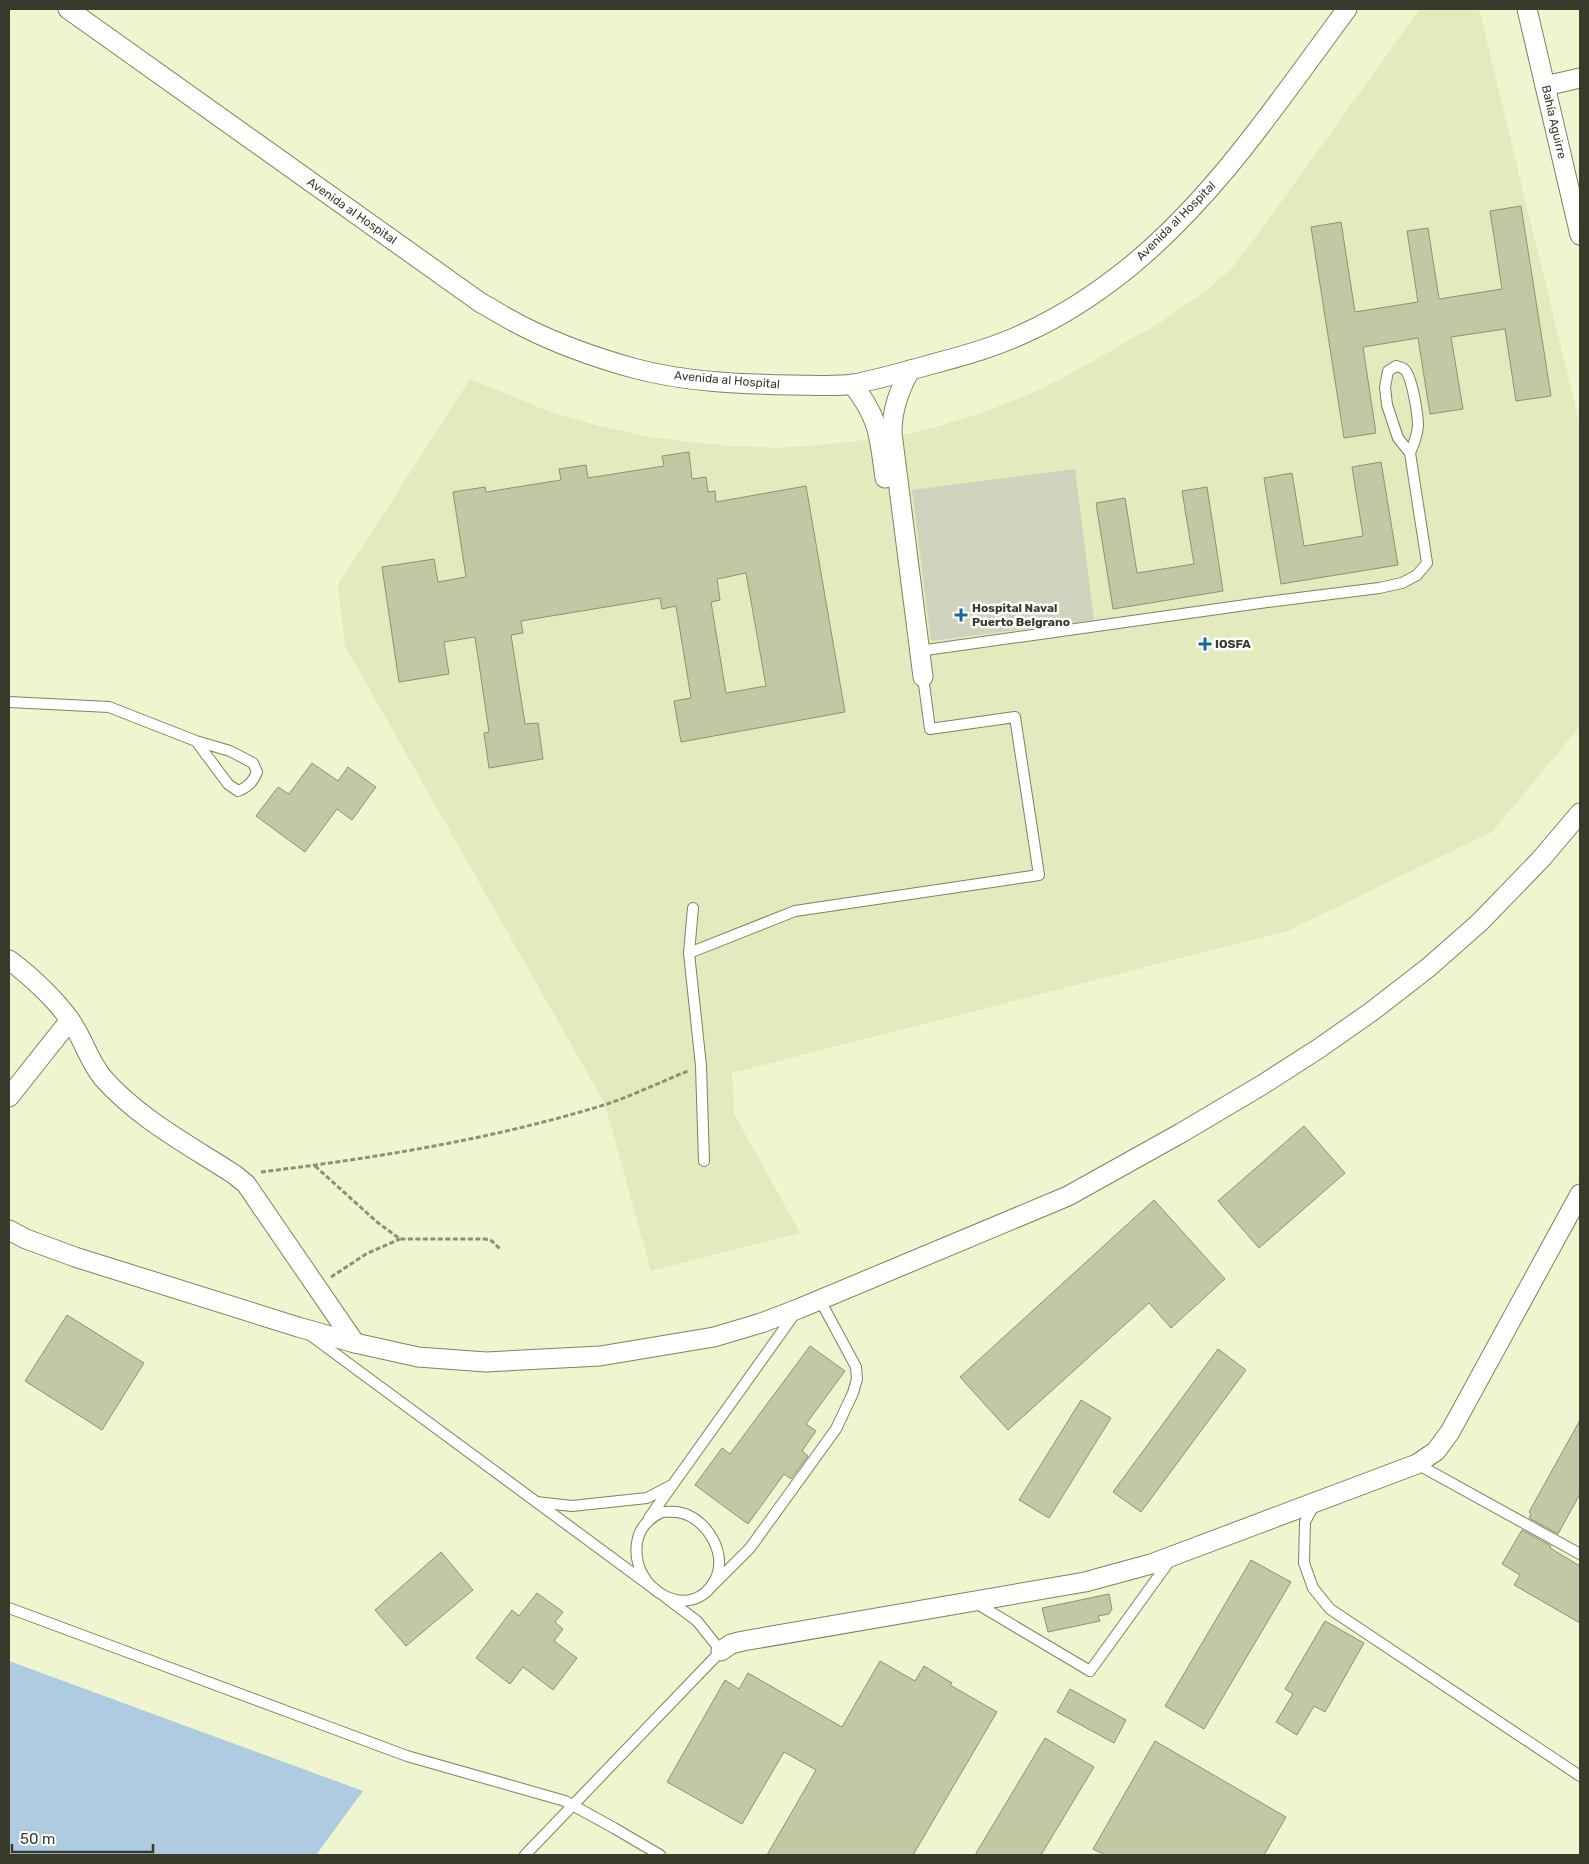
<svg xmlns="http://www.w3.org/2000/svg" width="1589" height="1864" font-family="Rubik,sans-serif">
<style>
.built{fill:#e3eabe}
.green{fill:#cfd3be}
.water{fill:#aecbe2}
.building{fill:#c2c8a4;stroke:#8d9371;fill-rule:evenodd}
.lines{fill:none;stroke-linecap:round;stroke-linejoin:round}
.service-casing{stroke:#7d8361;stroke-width:12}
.minor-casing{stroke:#7d8361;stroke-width:21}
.path{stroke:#8b9077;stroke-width:3;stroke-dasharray:5 2.5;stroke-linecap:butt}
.service{stroke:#fff;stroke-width:10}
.minor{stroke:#fff;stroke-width:19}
.poi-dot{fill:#166899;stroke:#fff;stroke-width:2}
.labels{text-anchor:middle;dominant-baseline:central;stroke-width:5;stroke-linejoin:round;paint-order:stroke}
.street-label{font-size:12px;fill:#383a2c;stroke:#fff}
.poi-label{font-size:12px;font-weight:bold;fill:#383a2c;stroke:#fff;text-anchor:start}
</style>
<rect width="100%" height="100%" fill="#eef5cf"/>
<path class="built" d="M1420,9H1479L1580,426V726L1492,832L1287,931L732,1073L734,1114L800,1233L651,1271L605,1104L345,646L338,585L470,379L550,412L599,426L650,437L689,442L731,446L780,448L830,444L874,439L906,434L939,426L985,412L1026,396L1065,377L1163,321L1208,289L1231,269L1245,252Z"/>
<path class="green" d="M1075,469L1094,620L931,641L912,490Z"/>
<path class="water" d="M9,1661L363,1791L316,1855H9Z"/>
<g class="building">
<path d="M1521,206L1551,396L1516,401L1505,329L1451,337L1463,409L1430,414L1418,338L1363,347L1376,433L1344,438L1311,227L1341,222L1355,312L1418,302L1407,231L1428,228L1439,299L1502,289L1490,211Z"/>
<path d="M689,452L692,479L706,477L708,492L715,491L716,502L806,486L845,712L681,742L674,701L691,698L676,606L662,609L660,598L521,621L523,633L511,635L525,724L538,723L543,759L489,768L484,733L489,732L475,637L444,642L449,674L399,682L382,567L434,559L438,582L466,577L453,492L485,487L486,492L561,480L559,469L586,465L588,478L664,466L662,456ZM746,573L766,686L726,693L711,602L720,600L717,579Z"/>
<path d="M1381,462L1398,565L1281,584L1264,478L1292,473L1304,546L1363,536L1352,467Z"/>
<path d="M1207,487L1223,591L1113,609L1096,503L1125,498L1137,573L1194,564L1182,491Z"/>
<path d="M312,763L338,781L348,767L376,787L352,820L337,809L305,852L256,816L278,787L289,794Z"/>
<path d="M1304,1126L1345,1173L1259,1248L1218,1201Z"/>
<path d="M1154,1200L1225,1279L1171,1328L1149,1303L1008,1430L960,1377Z"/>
<path d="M67,1315L144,1363L102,1430L25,1381Z"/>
<path d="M810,1346L845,1371L806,1424L816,1431L802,1451L808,1456L791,1479L784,1474L748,1524L695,1485L722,1448L730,1454Z"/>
<path d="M1218,1349L1246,1370L1141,1512L1113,1492Z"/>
<path d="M1081,1400L1111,1418L1049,1518L1019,1500Z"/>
<path d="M1580,1420V1494L1558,1534L1529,1518L1531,1514L1529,1512Z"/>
<path d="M1522,1530L1551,1546L1550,1548L1580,1566V1623L1514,1585L1520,1575L1502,1564Z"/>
<path d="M441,1552L473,1590L406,1646L375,1610Z"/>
<path d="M1251,1560L1291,1582L1204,1729L1165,1706Z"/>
<path d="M537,1593L563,1612L555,1622L563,1629L554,1641L577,1658L553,1690L523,1667L510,1684L476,1658L512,1610L519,1616Z"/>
<path d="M1109,1594L1112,1609L1109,1614L1098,1616L1100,1621L1048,1632L1042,1608Z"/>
<path d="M1325,1621L1364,1643L1325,1712L1314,1706L1297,1735L1276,1722L1293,1694L1285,1689Z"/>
<path d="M880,1661L915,1681L924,1666L952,1683L950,1685L997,1712L913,1855H767L816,1770L784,1752L742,1824L667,1782L725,1680L739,1689L748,1673L842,1727Z"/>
<path d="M1070,1689L1126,1720L1114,1743L1057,1712Z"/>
<path d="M1045,1738L1094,1767L1041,1855H975Z"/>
<path d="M1155,1741L1286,1817L1264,1855H1105L1093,1849Z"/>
</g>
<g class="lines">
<defs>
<g id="service">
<path d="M919,651L1267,602L1379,588L1402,583L1417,575L1427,563L1410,453L1398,438L1387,405L1385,387L1388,371L1396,366C1399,367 1401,367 1404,369C1412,375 1418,415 1418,426C1417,436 1414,444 1410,453"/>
<path d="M9,702L109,707L196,741L230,751L253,763L257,772C253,782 248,787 238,791L228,784L196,741"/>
<path d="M693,908L689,953L795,911L1039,875L1015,717L930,729L923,677"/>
<path d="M689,953L701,1066L704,1161"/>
<path d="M310,1335L657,1591"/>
<path d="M1417,1464L1580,1554"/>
<path d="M536,1502L572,1506L647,1498L670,1486"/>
<path d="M1315,1503L1305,1522L1304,1563L1313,1588L1330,1609L1580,1776"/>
<path d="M662,1512C669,1512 675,1511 682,1513C708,1520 728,1555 715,1580C692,1624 630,1591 637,1543C639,1528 649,1518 662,1512Z"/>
<path d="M649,1518L796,1312"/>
<path d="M707,1591L750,1548L836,1429L853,1393L857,1379L856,1367L820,1300"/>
<path d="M974,1602L1090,1671L1171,1559"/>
<path d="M9,1608L407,1756L565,1801L614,1828L660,1855"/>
<path d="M525,1855L721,1651L697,1621L665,1597"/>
</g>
<g id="minor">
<path d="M68,9L481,303C496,311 511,321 526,328C560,345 597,358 633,368C684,382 739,384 792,385C812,385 834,387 854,384C879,379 904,372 929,365C962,356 996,347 1027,332C1062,316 1097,293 1127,269C1216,197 1280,99 1347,9"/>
<path d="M1527,9L1580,235"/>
<path d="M1545,86L1580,78"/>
<path d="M910,370C899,391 892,409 892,433L923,677"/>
<path d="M852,384C880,419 879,436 885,478"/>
<path d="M9,960C31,976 62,1005 75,1028C86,1046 89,1061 103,1078C139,1119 189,1145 235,1175L246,1184L355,1343"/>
<path d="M9,1097L70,1020"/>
<path d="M9,1230L26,1239L75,1257L298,1327L355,1343L418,1357L486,1362L600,1356L714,1337L761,1323L798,1309L1068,1196L1181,1133L1262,1085L1318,1049L1371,1012L1429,967L1480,922L1541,859L1580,813"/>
<path d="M721,1651L731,1644L743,1641L1085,1582L1151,1564L1417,1464L1436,1451L1450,1432L1580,1194"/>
</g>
</defs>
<use href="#service" class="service-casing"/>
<use href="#minor" class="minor-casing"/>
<g class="path">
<path d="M315,1166L377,1222L400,1239H485L492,1241L501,1250"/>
<path d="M261,1172C376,1158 493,1139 604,1105C632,1096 660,1082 688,1071"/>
<path d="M331,1277L366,1254L400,1239"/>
</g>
<use href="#service" class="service"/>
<use href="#minor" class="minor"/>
</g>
<g class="poi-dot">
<path d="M958.5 607.5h5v5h5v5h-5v5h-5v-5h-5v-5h5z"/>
<path d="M1202.5 636.5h5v5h5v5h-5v5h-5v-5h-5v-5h5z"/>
</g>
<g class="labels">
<g class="street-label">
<text transform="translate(1554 122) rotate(77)">Bahía Aguirre</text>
<text transform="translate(352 211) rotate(35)">Avenida al Hospital</text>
<text transform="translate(1176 221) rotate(-45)">Avenida al Hospital</text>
<text transform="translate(727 380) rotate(5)">Avenida al Hospital</text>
</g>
<g class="poi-label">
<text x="972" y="608">Hospital Naval<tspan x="972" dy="14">Puerto Belgrano</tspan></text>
<text x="1215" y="644">IOSFA</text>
</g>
</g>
<rect width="1589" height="1864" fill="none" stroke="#383a2c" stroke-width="20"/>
<path d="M12 1844v8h141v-8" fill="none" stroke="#383a2c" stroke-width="2.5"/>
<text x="20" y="1844" font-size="15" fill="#383a2c" stroke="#ffffff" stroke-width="4" paint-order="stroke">50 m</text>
</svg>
